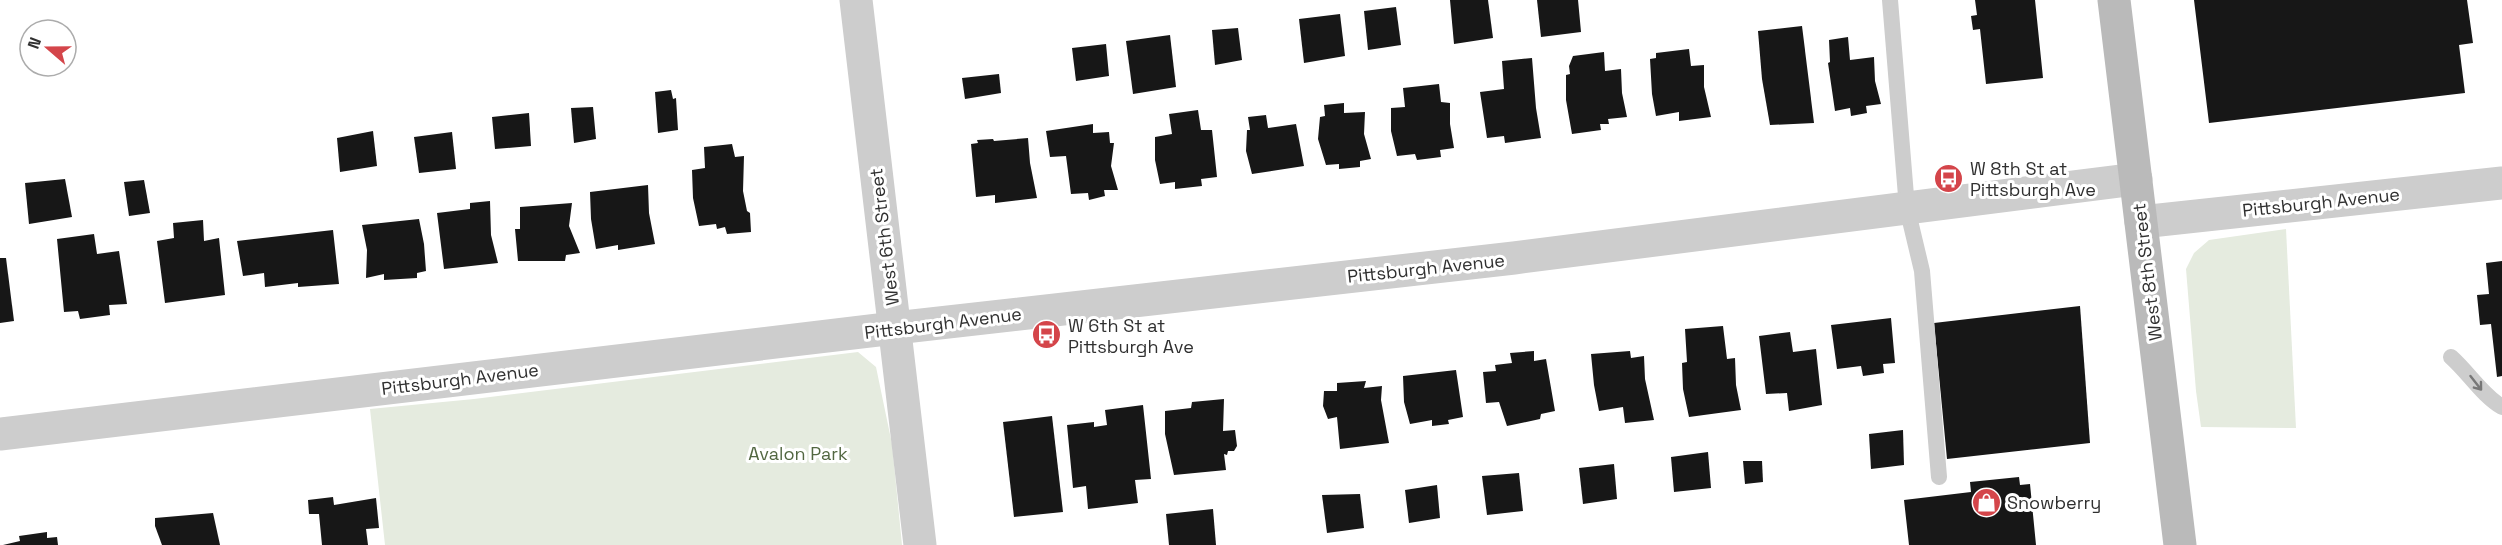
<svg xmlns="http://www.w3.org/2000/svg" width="2502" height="545" font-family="'Space Grotesk',sans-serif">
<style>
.green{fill:#e5ebdf}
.building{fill:#171717}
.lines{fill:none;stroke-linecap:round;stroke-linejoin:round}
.service{stroke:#cdcdcd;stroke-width:16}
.minor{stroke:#cdcdcd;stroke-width:33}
.tertiary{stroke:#cdcdcd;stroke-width:33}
.secondary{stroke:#bababa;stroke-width:33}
.oneway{stroke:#777}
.labels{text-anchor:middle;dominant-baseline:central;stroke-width:6;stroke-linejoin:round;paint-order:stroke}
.poi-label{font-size:18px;fill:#303030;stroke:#fff;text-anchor:start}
.street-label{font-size:18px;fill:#303030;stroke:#fff}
.park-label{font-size:18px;fill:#526741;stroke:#fff}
</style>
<rect width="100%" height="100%" fill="#fff"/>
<g class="green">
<path d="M2286,229L2296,428L2201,427L2196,391L2186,269L2194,253L2209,240Z"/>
<path d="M858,352L876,367L892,444L902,545H385L370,409L474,399Z"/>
</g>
<g class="building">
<path d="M1450,0H1488L1493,38L1454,44Z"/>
<path d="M1537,0H1578L1581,32L1541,37Z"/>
<path d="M1975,0H2035L2043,78L1986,84L1980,29L1973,30L1971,16L1977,15Z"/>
<path d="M2194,0H2467L2473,43L2459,45L2465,93L2209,123Z"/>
<path d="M1396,7L1401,45L1368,50L1364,11Z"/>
<path d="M1340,14L1345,56L1304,63L1299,19Z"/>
<path d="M1802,26L1814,123L1770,125L1762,79L1758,31Z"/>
<path d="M1238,28L1242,60L1215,65L1212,30Z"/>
<path d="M1170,35L1176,87L1133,94L1126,41Z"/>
<path d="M1848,37L1850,60L1874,57L1875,81L1881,104L1866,106L1867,113L1851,116L1850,108L1835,111L1828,63L1830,62L1829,40Z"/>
<path d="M1106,44L1109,76L1076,81L1072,48Z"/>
<path d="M1689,49L1691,66L1704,65V87L1711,117L1679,121V112L1656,116L1652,94L1650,59L1656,58V53Z"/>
<path d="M1604,52L1605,71L1621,69L1622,93L1627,117L1608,119L1609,124H1600L1601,130L1572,134L1566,100V75L1570,74L1569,66L1573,56Z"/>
<path d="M1532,58L1536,108L1541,138L1505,143L1504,136L1487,138L1480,92L1504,89L1502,61Z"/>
<path d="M999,74L1001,93L965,99L962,78Z"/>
<path d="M1439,84L1441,102L1450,103V124L1454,148L1440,150L1441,157L1417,160L1415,154L1397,156L1391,131V108L1405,107L1403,88Z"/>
<path d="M671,90L673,99L676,98L678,130L658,133L655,92Z"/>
<path d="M1344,103V113L1365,112L1364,134L1371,159L1360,161V167L1339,169V164L1326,165L1318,139L1320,117L1325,116L1324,105Z"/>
<path d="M593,107L596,139L574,143L571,108Z"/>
<path d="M1198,110L1201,130H1212L1217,177L1201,179L1202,186L1175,189V182L1160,184L1155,160V137L1172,134L1169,114Z"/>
<path d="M529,113L531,146L495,149L492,117Z"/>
<path d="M1266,115L1268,128L1296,124L1304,166L1252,174L1246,151L1247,130H1250L1248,117Z"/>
<path d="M1093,124V133L1109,132L1110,143H1114L1111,166L1118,190H1104L1105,196L1089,200L1088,193L1071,194L1066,156L1050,157L1046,131Z"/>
<path d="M373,131L377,166L340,172L337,138Z"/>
<path d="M452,132L456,169L419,173L414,137Z"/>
<path d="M1028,138L1030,163L1037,198L995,203V195L976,197L971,144L978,143L977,140L993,139L994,141Z"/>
<path d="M732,144L735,157L744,156L743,191L747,211L750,213L751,232L727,234L725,227L717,229L716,224L699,226L693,198L692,170L705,168L704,147Z"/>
<path d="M65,179L72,217L29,224L25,183Z"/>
<path d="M144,180L150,213L129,216L124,182Z"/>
<path d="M648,185L649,213L655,244L618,250V245L596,249L591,219L590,192Z"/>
<path d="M490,201L491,235L498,263L444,269L437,213L470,209V203Z"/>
<path d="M572,203L569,226L580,253L566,255L565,261H518L515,229H520V207Z"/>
<path d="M419,219L424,244L426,271L417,273V278L384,280V274L366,278L367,250L362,225Z"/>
<path d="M203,220L204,241L219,238L225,295L165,303L157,241L174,238L173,223Z"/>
<path d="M333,230L339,284L298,287V283L265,287L264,273L243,276L237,241Z"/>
<path d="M94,234L97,254L119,251L127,304L109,305L110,315L80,319L78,311L64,312L57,239Z"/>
<path d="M0,258H6L14,321L0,323Z"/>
<path d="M2502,261V376L2497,377L2491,324L2480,325L2477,295L2489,294L2486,263Z"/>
<path d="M2080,306L2090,443L1947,459L1934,323Z"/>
<path d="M1891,318L1895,363L1883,364L1884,373L1863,376L1861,366L1837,369L1831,325Z"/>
<path d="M1723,326L1727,359L1735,358L1736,385L1741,410L1689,417L1683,389L1682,363L1687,362L1685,329Z"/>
<path d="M1790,332L1793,352L1816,349L1822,405L1789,411L1787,393L1766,394L1759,336Z"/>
<path d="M1534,351V361L1546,359L1555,411L1541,414L1540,419L1507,426L1499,402L1486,403L1483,372L1496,371L1495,365L1512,363L1510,353Z"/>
<path d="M1630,351L1631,358L1644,356L1645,379L1654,420L1625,423L1623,407L1599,411L1594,385L1591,354Z"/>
<path d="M1456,370L1463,417L1448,420L1449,424L1432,426V420L1410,424L1404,402L1403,376Z"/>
<path d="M1366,381L1364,388L1382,386L1381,400L1389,443L1340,449L1337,417L1328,419L1323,406L1324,391H1337V383Z"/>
<path d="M1224,399L1223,431L1235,430L1237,446L1234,451H1228L1227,455L1224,454L1226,470L1174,475L1165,434V411L1191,408L1192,402Z"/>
<path d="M1143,405L1151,479L1135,480L1138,503L1088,509L1086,486L1073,488L1067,425L1094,422V427L1107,425L1105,410Z"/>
<path d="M1052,416L1063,512L1014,517L1003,422Z"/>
<path d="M1903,430L1904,465L1871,469L1869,434Z"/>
<path d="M1708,452L1711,488L1674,492L1671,457Z"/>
<path d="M1743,461H1762L1763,482L1745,484Z"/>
<path d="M1614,464L1617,499L1583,504L1579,468Z"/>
<path d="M1519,473L1523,511L1487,515L1482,476Z"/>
<path d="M2019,477L2020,485L2030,484L2036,545H1909L1904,500L1971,492L1970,482Z"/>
<path d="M1437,485L1440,518L1409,523L1405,490Z"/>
<path d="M1360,494L1364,528L1327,533L1322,495Z"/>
<path d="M333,497L334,505L376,498L379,528L366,529L368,545H322L319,514H309L308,500Z"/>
<path d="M1213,509L1216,545H1169L1166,514Z"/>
<path d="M213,513L220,545H162L155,526V518Z"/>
<path d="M47,532V538L57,537L58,545H3L20,541L19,536Z"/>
</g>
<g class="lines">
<g class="service">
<path d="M1890,0L1907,208L1922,271L1939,477"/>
<path d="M2451,357C2469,373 2482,395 2502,407"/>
</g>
<path class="minor" d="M0,434L895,328L1514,258L2136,179"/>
<g class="tertiary">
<path d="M856,0L920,545"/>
<path d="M2141,222L2502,183"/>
</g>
<path class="secondary" d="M2114,0L2180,545"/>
</g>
<defs><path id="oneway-shaft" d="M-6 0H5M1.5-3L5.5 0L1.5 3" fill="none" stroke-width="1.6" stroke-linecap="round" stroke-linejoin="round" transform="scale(1.5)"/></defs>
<use class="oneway" href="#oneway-shaft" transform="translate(2476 383) rotate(52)"/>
<defs>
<symbol id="bus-disc" viewBox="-11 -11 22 22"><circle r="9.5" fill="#d4454a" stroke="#fff"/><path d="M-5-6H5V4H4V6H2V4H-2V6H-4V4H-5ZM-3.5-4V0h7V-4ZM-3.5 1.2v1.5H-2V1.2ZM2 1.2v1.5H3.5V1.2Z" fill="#fff"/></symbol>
<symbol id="shop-disc" viewBox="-11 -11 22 22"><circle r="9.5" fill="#d4454a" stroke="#fff"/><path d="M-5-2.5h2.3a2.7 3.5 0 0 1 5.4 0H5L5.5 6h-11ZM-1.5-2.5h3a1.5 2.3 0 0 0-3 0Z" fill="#fff"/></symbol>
</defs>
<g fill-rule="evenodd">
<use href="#bus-disc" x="1932" y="162" width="33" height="33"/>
<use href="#bus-disc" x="1030" y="318" width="33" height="33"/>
<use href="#shop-disc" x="1970" y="486" width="33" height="33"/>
</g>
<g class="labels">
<g class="poi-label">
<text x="1970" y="168">W 8th St at<tspan x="1970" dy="21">Pittsburgh Ave</tspan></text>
<text x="1068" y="325">W 6th St at<tspan x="1068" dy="21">Pittsburgh Ave</tspan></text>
<text x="2007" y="502">Snowberry</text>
</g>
<g class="street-label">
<text transform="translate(2321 202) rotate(-6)">Pittsburgh Avenue</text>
<text transform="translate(884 237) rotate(-97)">West 6th Street</text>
<text transform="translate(1426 268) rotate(-6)">Pittsburgh Avenue</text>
<text transform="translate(2147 272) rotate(-97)">West 8th Street</text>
<text transform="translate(943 323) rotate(-7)">Pittsburgh Avenue</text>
<text transform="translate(460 379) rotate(-7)">Pittsburgh Avenue</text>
</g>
<g class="park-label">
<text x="798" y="453">Avalon Park</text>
</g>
</g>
<g transform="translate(48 48) rotate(290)"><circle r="28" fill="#ffffff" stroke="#acacac" stroke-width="1.5"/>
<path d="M0-4.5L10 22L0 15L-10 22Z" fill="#d4454a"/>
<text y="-9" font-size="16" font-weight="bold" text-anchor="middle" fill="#303030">N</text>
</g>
</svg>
